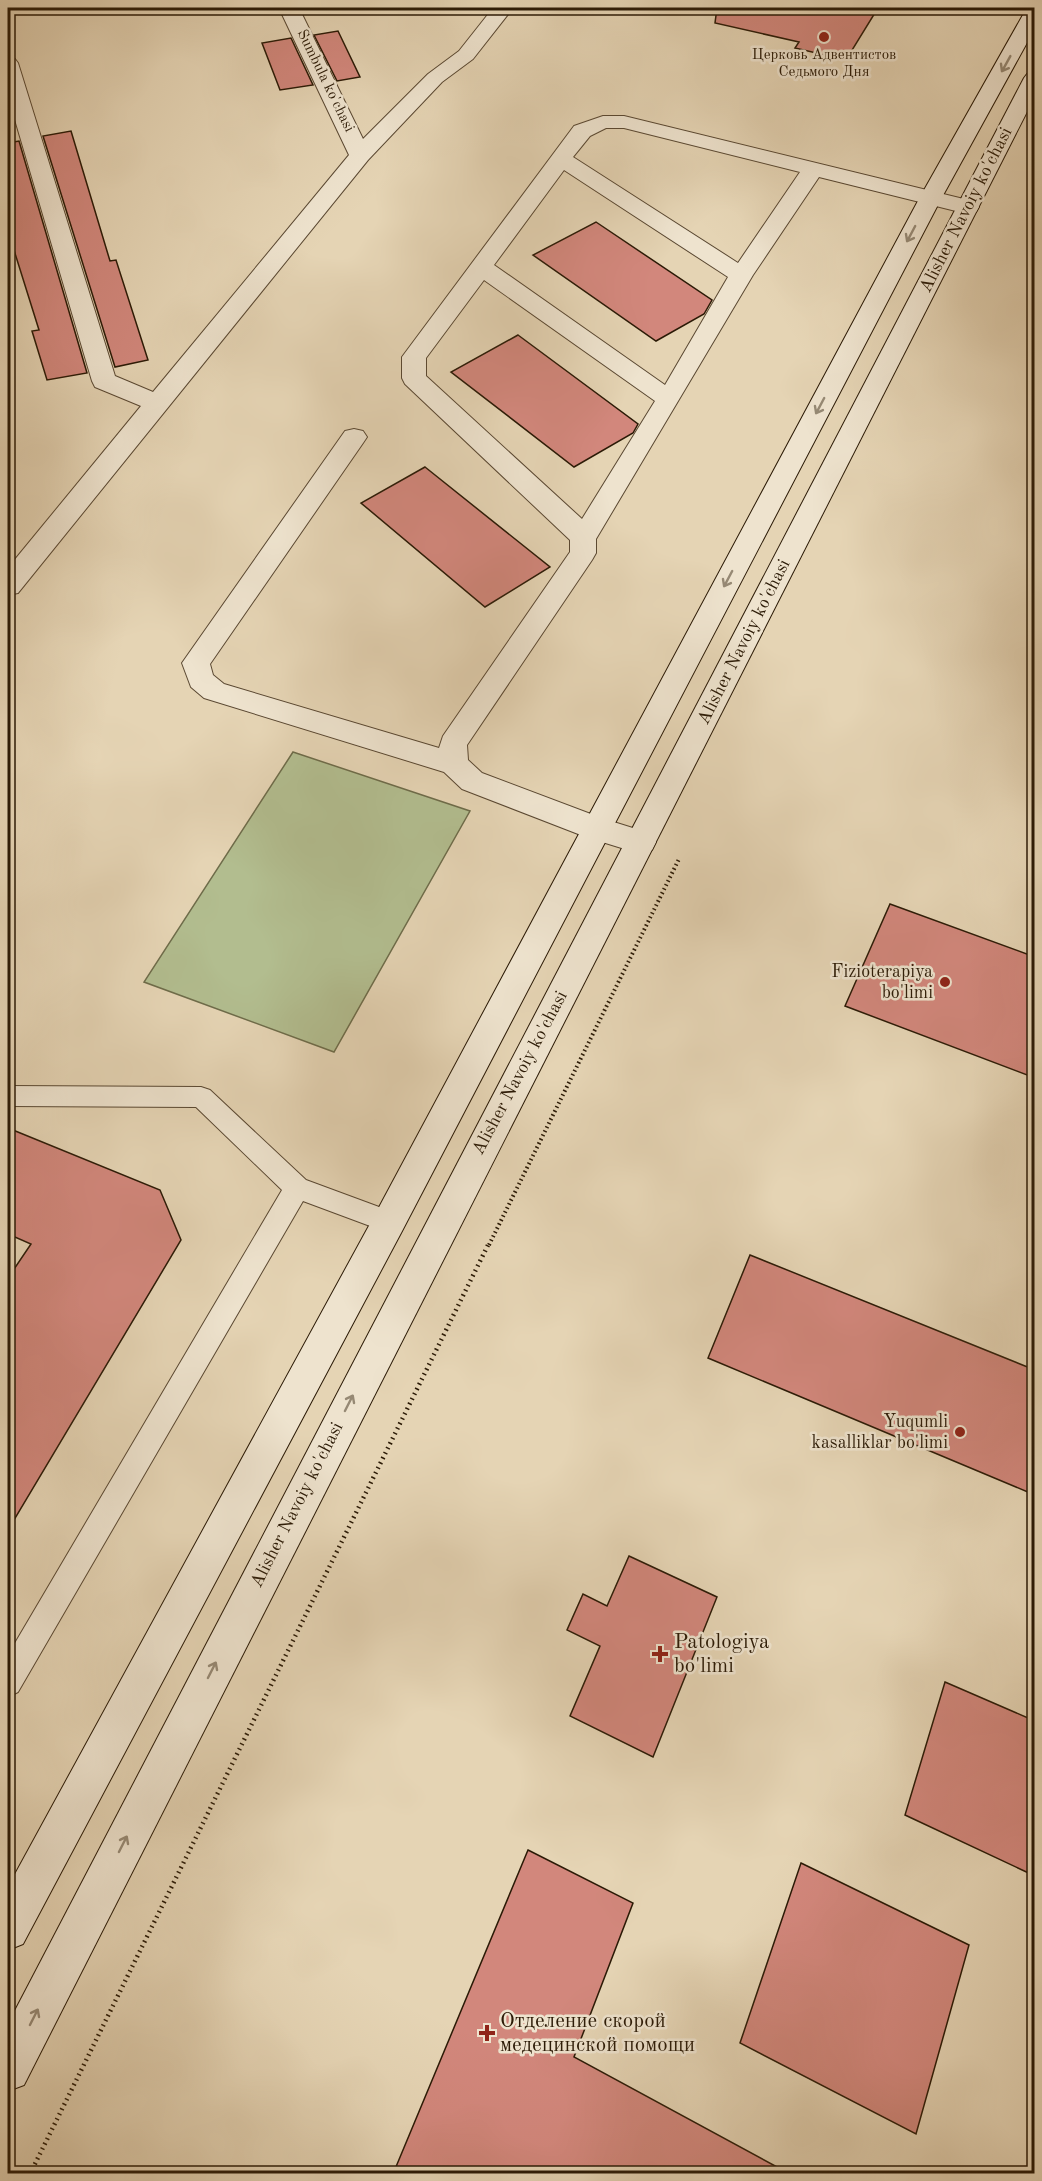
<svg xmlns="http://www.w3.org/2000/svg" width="1042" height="2181" font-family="'Old Standard TT',serif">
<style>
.green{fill:#b2bd8f;stroke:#6e6c4a;stroke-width:1.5}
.building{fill:#d2877c;stroke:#2b1a06;stroke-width:1.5}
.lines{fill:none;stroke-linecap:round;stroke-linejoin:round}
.lane-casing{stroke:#5a4832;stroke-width:2}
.street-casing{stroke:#5a4832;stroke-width:2}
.secondary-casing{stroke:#2b1a06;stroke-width:2}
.path-far1{stroke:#2b1a06;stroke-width:4;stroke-dasharray:1.5 3;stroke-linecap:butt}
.path{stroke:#2b1a06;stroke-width:4.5;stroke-dasharray:1.5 4;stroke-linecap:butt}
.lane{fill:#eee3ce;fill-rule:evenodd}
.street{fill:#eee3ce;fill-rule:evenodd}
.secondary{fill:#eee3ce;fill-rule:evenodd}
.oneway{stroke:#968974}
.poi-dot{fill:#8f2418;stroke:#eee3ce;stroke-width:2}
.labels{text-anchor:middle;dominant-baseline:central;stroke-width:5;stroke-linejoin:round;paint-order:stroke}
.far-poi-label{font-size:15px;fill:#2b1a06;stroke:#eee3ce}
.far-street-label{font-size:15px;fill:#2b1a06;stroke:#eee3ce}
.street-label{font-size:18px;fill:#2b1a06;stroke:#eee3ce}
.poi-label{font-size:18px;fill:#2b1a06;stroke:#eee3ce;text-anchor:end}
.near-poi-label{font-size:21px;fill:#2b1a06;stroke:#eee3ce;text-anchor:start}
</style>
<rect width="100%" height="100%" fill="#e5d4b4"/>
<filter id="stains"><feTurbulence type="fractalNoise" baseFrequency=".00333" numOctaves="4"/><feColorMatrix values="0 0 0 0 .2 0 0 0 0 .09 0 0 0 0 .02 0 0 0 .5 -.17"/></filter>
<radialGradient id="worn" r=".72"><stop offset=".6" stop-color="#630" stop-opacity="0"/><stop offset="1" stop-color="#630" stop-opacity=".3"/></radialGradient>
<path class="green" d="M293,752L470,811L334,1052L144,982Z"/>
<g class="building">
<path d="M717,8H878L846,60L795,48L799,42L715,23Z"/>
<path d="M338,31L360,77L337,81L314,35Z"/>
<path d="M291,38L313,85L280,90L262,43Z"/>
<path d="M71,131L110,261L116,260L148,360L115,367L43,136Z"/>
<path d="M19,141L87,373L47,380L32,331L39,330L8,231V143Z"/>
<path d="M596,222L712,300L704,314L656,341L533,255Z"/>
<path d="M518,335L638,424L633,433L574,467L451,372Z"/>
<path d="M425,467L550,567L485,607L361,503Z"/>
<path d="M890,904L1035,957V1078L845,1006Z"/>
<path d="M8,1128L160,1190L181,1240L8,1530V1278L31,1244L8,1234Z"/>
<path d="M750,1255L1035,1370V1495L708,1358Z"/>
<path d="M629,1556L717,1597L653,1757L570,1716L600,1646L567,1630L583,1594L607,1606Z"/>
<path d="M945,1682L1035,1721V1876L905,1815Z"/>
<path d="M528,1850L633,1903L574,2057L790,2174H393Z"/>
<path d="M801,1863L969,1945L916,2134L740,2043Z"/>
</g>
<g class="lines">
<defs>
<path id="lane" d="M8,1086L201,1087L210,1090L306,1180L398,1214L402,1222L398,1230L389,1233L303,1201L18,1692L8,1697V1655L282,1190L196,1107L8,1106Z"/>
<g id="street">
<path d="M279,8H299L363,139L428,74L459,51L493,8H513L473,59L442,82L368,160L18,593L8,595V568L141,406L95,387L92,381L8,96V57L15,59L18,63L115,376L153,392L349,155Z"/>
<path d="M603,116H624L976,202L979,207L976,212L968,214L819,177L753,275L596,539V553L592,560L467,745L468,760L482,773L604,819L652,834L656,842L652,850L641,854L586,837L462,789L444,772L204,698L191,687L182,663L345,431L354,429L363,431L367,437L363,443L210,664L213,675L224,684L439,748L443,736L570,552V540L405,384L402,378V357L574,126ZM606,128H624L800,172L738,263L573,157L590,136ZM564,170L728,277L665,385L494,265ZM484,280L655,401L582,519L426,376V358Z"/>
</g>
<g id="secondary">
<path d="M1034,8V30L941,199L401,1233L23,1944L8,1950V1887L377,1211L919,199L1024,13L1027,9Z"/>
<path d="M1034,72V98L24,2085L8,2091V2024L1024,78L1027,74Z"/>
</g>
</defs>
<use href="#lane" class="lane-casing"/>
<use href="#street" class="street-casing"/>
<use href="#secondary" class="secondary-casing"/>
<path class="path-far1" d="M489,1245L679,859"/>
<path class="path" d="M30,2174L489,1243"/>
<use href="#lane" class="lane"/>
<use href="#street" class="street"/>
<use href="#secondary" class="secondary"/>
</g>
<defs><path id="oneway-shaft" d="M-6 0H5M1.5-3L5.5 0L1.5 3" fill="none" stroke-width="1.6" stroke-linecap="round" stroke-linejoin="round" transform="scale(1.5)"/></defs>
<g class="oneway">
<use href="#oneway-shaft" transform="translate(1006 64) rotate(119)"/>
<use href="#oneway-shaft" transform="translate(911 234) rotate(118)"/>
<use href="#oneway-shaft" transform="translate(820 406) rotate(118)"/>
<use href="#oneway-shaft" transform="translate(728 579) rotate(118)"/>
<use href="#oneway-shaft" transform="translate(349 1403) rotate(-63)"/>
<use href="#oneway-shaft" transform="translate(212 1670) rotate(-63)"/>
<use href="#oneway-shaft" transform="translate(123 1844) rotate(-63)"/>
<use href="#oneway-shaft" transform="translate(34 2017) rotate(-63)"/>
</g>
<g class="poi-dot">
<circle cx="824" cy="37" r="6"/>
<circle cx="945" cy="982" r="6"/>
<circle cx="960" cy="1432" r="6"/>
<path d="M657 1645h6v6h6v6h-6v6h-6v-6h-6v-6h6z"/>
<path d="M484 2024h6v6h6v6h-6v6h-6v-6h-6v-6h6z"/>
</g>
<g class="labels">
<g class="far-poi-label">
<text x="824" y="55">Церковь Адвентистов<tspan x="824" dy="17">Седьмого Дня</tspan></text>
</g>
<g class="far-street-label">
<text transform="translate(325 81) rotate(64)">Sumbula ko'chasi</text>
</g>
<g class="street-label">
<text transform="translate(966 210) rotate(-63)">Alisher Navoiy ko'chasi</text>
<text transform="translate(744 642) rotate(-63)">Alisher Navoiy ko'chasi</text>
<text transform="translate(520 1073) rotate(-62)">Alisher Navoiy ko'chasi</text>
<text transform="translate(297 1505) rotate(-63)">Alisher Navoiy ko'chasi</text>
</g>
<g class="poi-label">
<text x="933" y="972">Fizioterapiya<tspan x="933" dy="21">bo'limi</tspan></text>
<text x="948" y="1422">Yuqumli<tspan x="948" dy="21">kasalliklar bo'limi</tspan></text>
</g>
<g class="near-poi-label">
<text x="674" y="1642">Patologiya<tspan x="674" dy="24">bo'limi</tspan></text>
<text x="500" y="2021">Отделение скорой<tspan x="500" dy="24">медецинской помощи</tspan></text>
</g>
</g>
<rect width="1042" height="2181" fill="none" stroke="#e5d4b4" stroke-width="30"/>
<rect x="9" y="9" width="1024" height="2163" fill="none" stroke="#2b1a06" stroke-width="3"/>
<rect x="15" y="15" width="1012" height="2151" fill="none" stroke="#2b1a06" stroke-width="1.5"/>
<rect width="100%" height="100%" filter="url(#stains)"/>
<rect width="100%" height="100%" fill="url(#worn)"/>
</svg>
